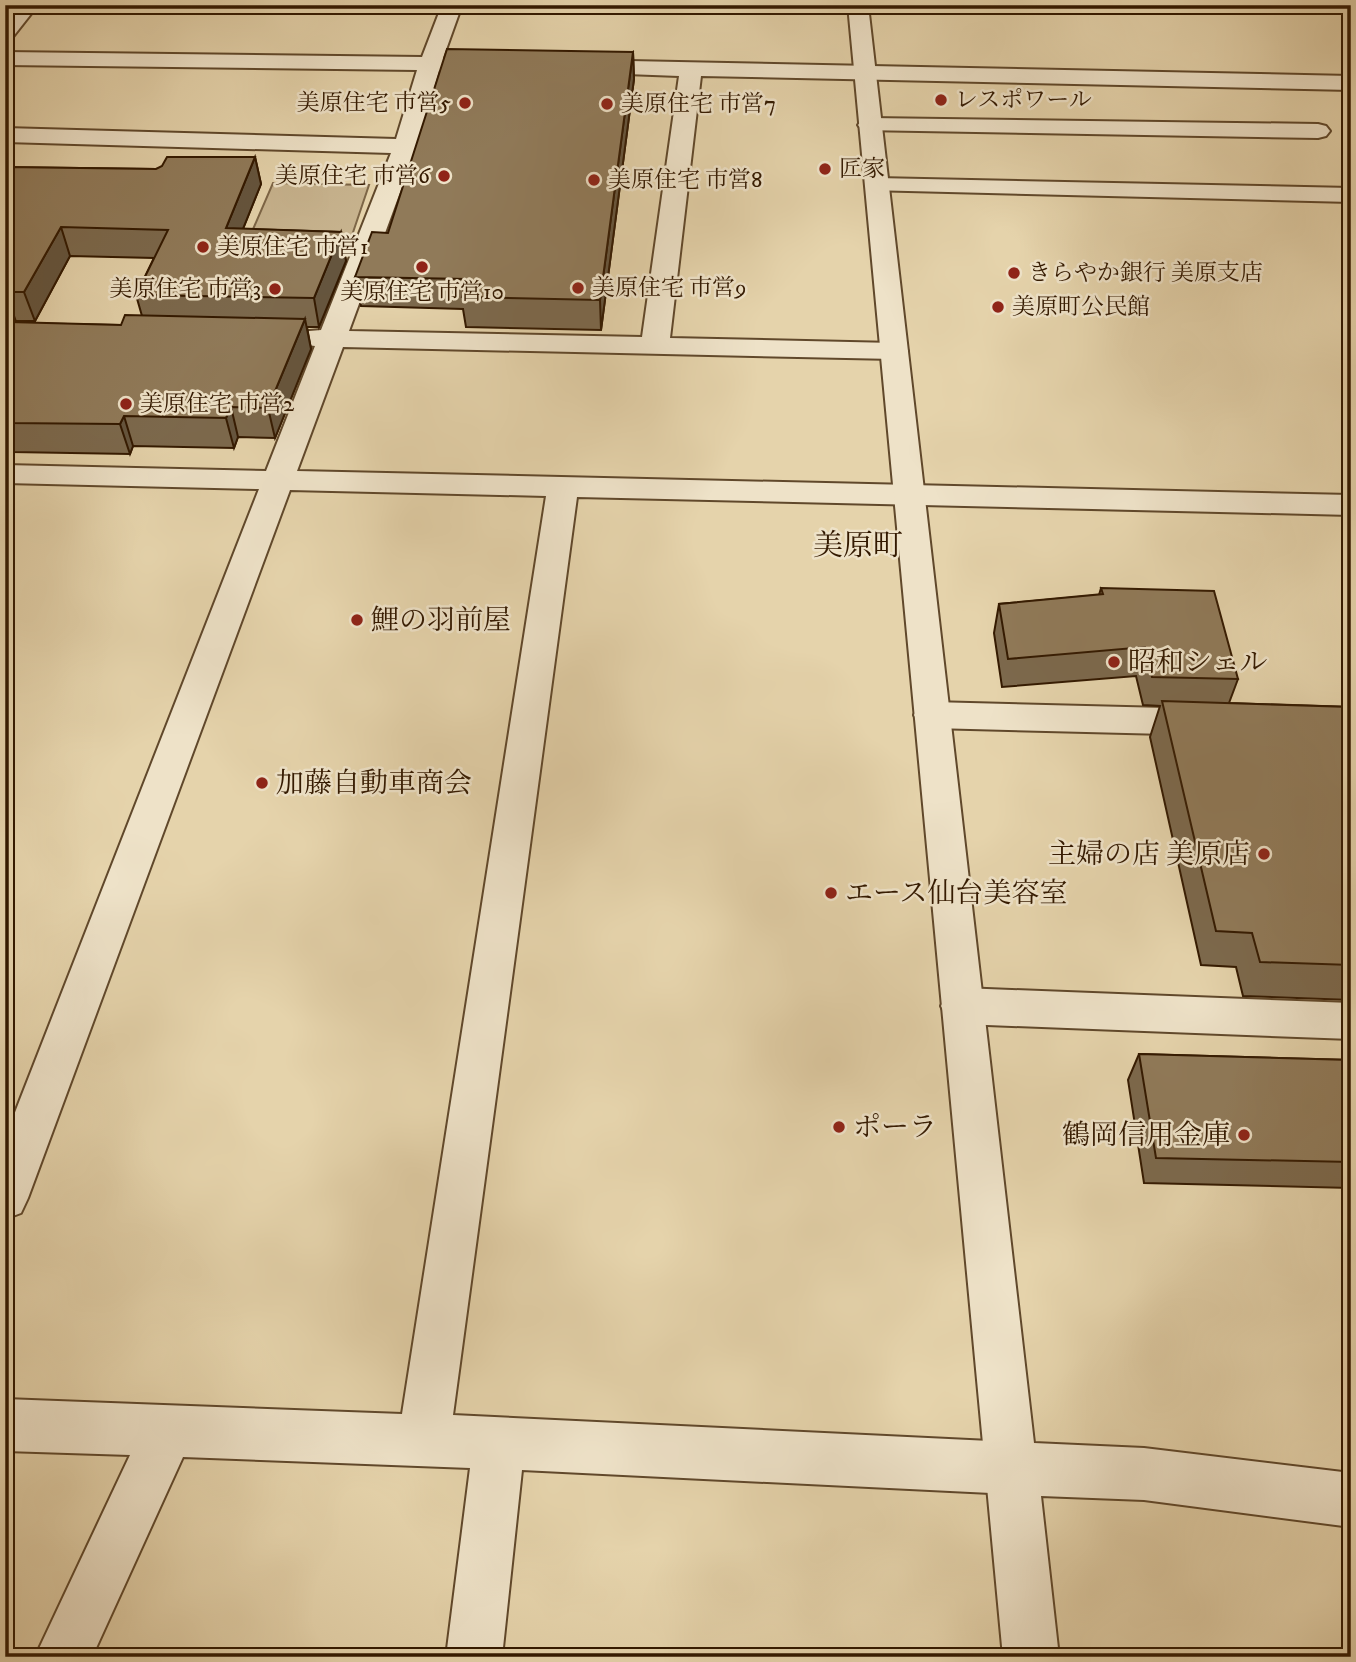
<svg xmlns="http://www.w3.org/2000/svg" width="1356" height="1662" font-family="'IM FELL DW Pica','Noto Serif JP',serif">
<style>
.green{fill:#c7b38e;stroke:#7d6647;stroke-width:2}
.lines{fill:none;stroke-linecap:round;stroke-linejoin:round}
.minor-casing{stroke:#60482b;stroke-width:4}
.tertiary-casing{stroke:#60482b;stroke-width:4}
.minor{fill:#eee2c8;fill-rule:evenodd}
.tertiary{fill:#eee2c8;fill-rule:evenodd}
.wall{fill:#7c694d;stroke:#331900;stroke-width:2;fill-rule:evenodd}
.shaded-wall{fill:#65553e;stroke:#331900;stroke-width:2}
.building{fill:#907a59;stroke:#331900;stroke-width:2}
.poi-dot{fill:#8f2418;stroke:#eee2c8;stroke-width:2.5}
.labels{text-anchor:middle;dominant-baseline:central;stroke-width:5;stroke-linejoin:round;paint-order:stroke}
.far-poi-label{font-size:23px;fill:#331900;stroke:#eee2c8;text-anchor:start}
.poi-label{font-size:28px;fill:#331900;stroke:#eee2c8;text-anchor:start}
.neighbourhood-label{font-size:30px;fill:#331900;stroke:#eee2c8}
</style>
<rect width="100%" height="100%" fill="#e5d3ab"/>
<filter id="stains"><feTurbulence type="fractalNoise" baseFrequency=".00286" numOctaves="4"/><feColorMatrix values="0 0 0 0 .2 0 0 0 0 .09 0 0 0 0 .02 0 0 0 .5 -.17"/></filter>
<radialGradient id="worn" r=".72"><stop offset=".6" stop-color="#630" stop-opacity="0"/><stop offset="1" stop-color="#630" stop-opacity=".3"/></radialGradient>
<path class="green" d="M273,183L369,185L344,259L241,257Z"/>
<g class="lines">
<defs>
<g id="minor">
<path d="M17,5H38L12,38L5,40V20Z"/>
<path d="M442,5H462L443,58H493L501,60L504,65L501,70L493,72L439,71L417,146L349,331L642,337L679,76L573,72L570,67L573,62L581,60L1351,76V90L701,76L670,338L894,343L904,345L908,351L904,357L894,359L343,347L297,471L1351,495V515L577,497L453,1415L1011,1442L1030,1449L1037,1468L1030,1487L1011,1494L522,1470L502,1657H446L470,1468L183,1457L92,1657H35L130,1455L5,1451V1399L402,1414L546,496L290,490L28,1198L21,1213L5,1219V1138L259,489L5,483V465L266,471L315,346L298,344L294,338L298,332L321,330L391,153L5,142V128L396,139L417,70L5,65V52L422,57Z"/>
<path d="M870,118L1318,124L1326,126L1330,131L1326,136L1318,138L862,130L858,125L862,120Z"/>
<path d="M877,178L1351,188V202L868,190L865,185L868,180Z"/>
<path d="M932,702L1206,709L1219,713L1224,722L1219,731L1206,735L932,728L919,724L914,715L919,706Z"/>
<path d="M962,988L1351,1003V1039L962,1024L947,1018L941,1006L947,994Z"/>
</g>
<path id="tertiary" d="M848,5H868L1034,1443L1144,1448L1351,1473V1527L1144,1500L1041,1496L1059,1657H1003Z"/>
</defs>
<use href="#minor" class="minor-casing"/>
<use href="#tertiary" class="tertiary-casing"/>
<use href="#minor" class="minor"/>
<use href="#tertiary" class="tertiary"/>
</g>
<g class="wall">
<path d="M633,52L634,79L601,330L466,327L463,309L361,306L355,277L388,233Z"/>
<path d="M255,157L261,184L243,229L341,232L346,261L319,327H307L311,349L275,438L238,437L234,448L133,446L130,454L12,452L8,443H5V167L156,169ZM70,256L154,258L136,295L142,316L121,325L16,323V321H35Z"/>
<path d="M1101,588L1238,679L1229,703L1351,707V1000L1243,996L1236,967L1201,965L1150,737L1160,706L1143,705L1136,676L1002,687L994,633L999,604L1099,595Z"/>
<path d="M1139,1054L1351,1060V1188L1144,1183L1128,1080Z"/>
</g>
<g class="shaded-wall">
<path d="M633,52L634,79L601,330L600,300Z"/>
<path d="M255,157L261,184L232,256L226,228Z"/>
<path d="M61,227L70,256L35,321L24,292Z"/>
<path d="M341,232L346,261L319,327L314,298Z"/>
<path d="M13,313L23,342L10,322Z"/>
<path d="M305,319L311,349L275,438L268,408Z"/>
<path d="M231,407L238,437L234,448L226,418Z"/>
<path d="M124,416L133,446L130,454L120,424Z"/>
</g>
<g class="building">
<path d="M447,49L633,52L600,300L462,297L466,279L355,277L372,232L388,233Z"/>
<path d="M167,157H255L226,228L341,232L314,298L136,295L168,230L61,227L24,292H5V167L156,169L162,166Z"/>
<path d="M5,313H13L10,322L121,325L125,315L305,319L268,408L231,407L226,418L124,416L120,424L5,423Z"/>
<path d="M1101,588L1214,591L1238,679L1152,677L1145,647L1008,659L999,604L1103,594Z"/>
<path d="M1162,701L1351,707V965L1260,962L1252,933L1216,931Z"/>
<path d="M1139,1054L1351,1060V1162L1156,1158Z"/>
</g>
<g class="poi-dot">
<circle cx="941" cy="100" r="7"/>
<circle cx="465" cy="103" r="7"/>
<circle cx="607" cy="104" r="7"/>
<circle cx="825" cy="169" r="7"/>
<circle cx="444" cy="176" r="7"/>
<circle cx="594" cy="180" r="7"/>
<circle cx="203" cy="247" r="7"/>
<circle cx="422" cy="267" r="7"/>
<circle cx="1014" cy="273" r="7"/>
<circle cx="578" cy="288" r="7"/>
<circle cx="275" cy="289" r="7"/>
<circle cx="998" cy="307" r="7"/>
<circle cx="126" cy="404" r="7"/>
<circle cx="357" cy="620" r="7"/>
<circle cx="1114" cy="662" r="7"/>
<circle cx="262" cy="783" r="7"/>
<circle cx="1264" cy="854" r="7"/>
<circle cx="831" cy="893" r="7"/>
<circle cx="839" cy="1127" r="7"/>
<circle cx="1244" cy="1135" r="7"/>
</g>
<g class="labels">
<g class="far-poi-label">
<text x="955" y="100">レスポワール</text>
<text x="451" y="103" text-anchor="end">美原住宅 市営5</text>
<text x="621" y="104">美原住宅 市営7</text>
<text x="839" y="169">匠家</text>
<text x="430" y="176" text-anchor="end">美原住宅 市営6</text>
<text x="608" y="180">美原住宅 市営8</text>
<text x="217" y="247">美原住宅 市営1</text>
<text x="1028" y="273">きらやか銀行 美原支店</text>
<text x="592" y="288">美原住宅 市営9</text>
<text x="261" y="289" text-anchor="end">美原住宅 市営3</text>
<text x="422" y="292" text-anchor="middle">美原住宅 市営10</text>
<text x="1012" y="307">美原町公民館</text>
<text x="140" y="404">美原住宅 市営2</text>
</g>
<g class="poi-label">
<text x="371" y="620">鯉の羽前屋</text>
<text x="1128" y="662">昭和シェル</text>
<text x="276" y="783">加藤自動車商会</text>
<text x="1250" y="854" text-anchor="end">主婦の店 美原店</text>
<text x="845" y="893">エース仙台美容室</text>
<text x="853" y="1127">ポーラ</text>
<text x="1230" y="1135" text-anchor="end">鶴岡信用金庫</text>
</g>
<g class="neighbourhood-label">
<text x="858" y="546">美原町</text>
</g>
</g>
<rect width="1356" height="1662" fill="none" stroke="#e5d3ab" stroke-width="28"/>
<rect x="7" y="7" width="1342" height="1648" fill="none" stroke="#331900" stroke-width="3.5"/>
<rect x="14" y="14" width="1328" height="1634" fill="none" stroke="#331900" stroke-width="2"/>
<rect width="100%" height="100%" filter="url(#stains)"/>
<rect width="100%" height="100%" fill="url(#worn)"/>
</svg>
